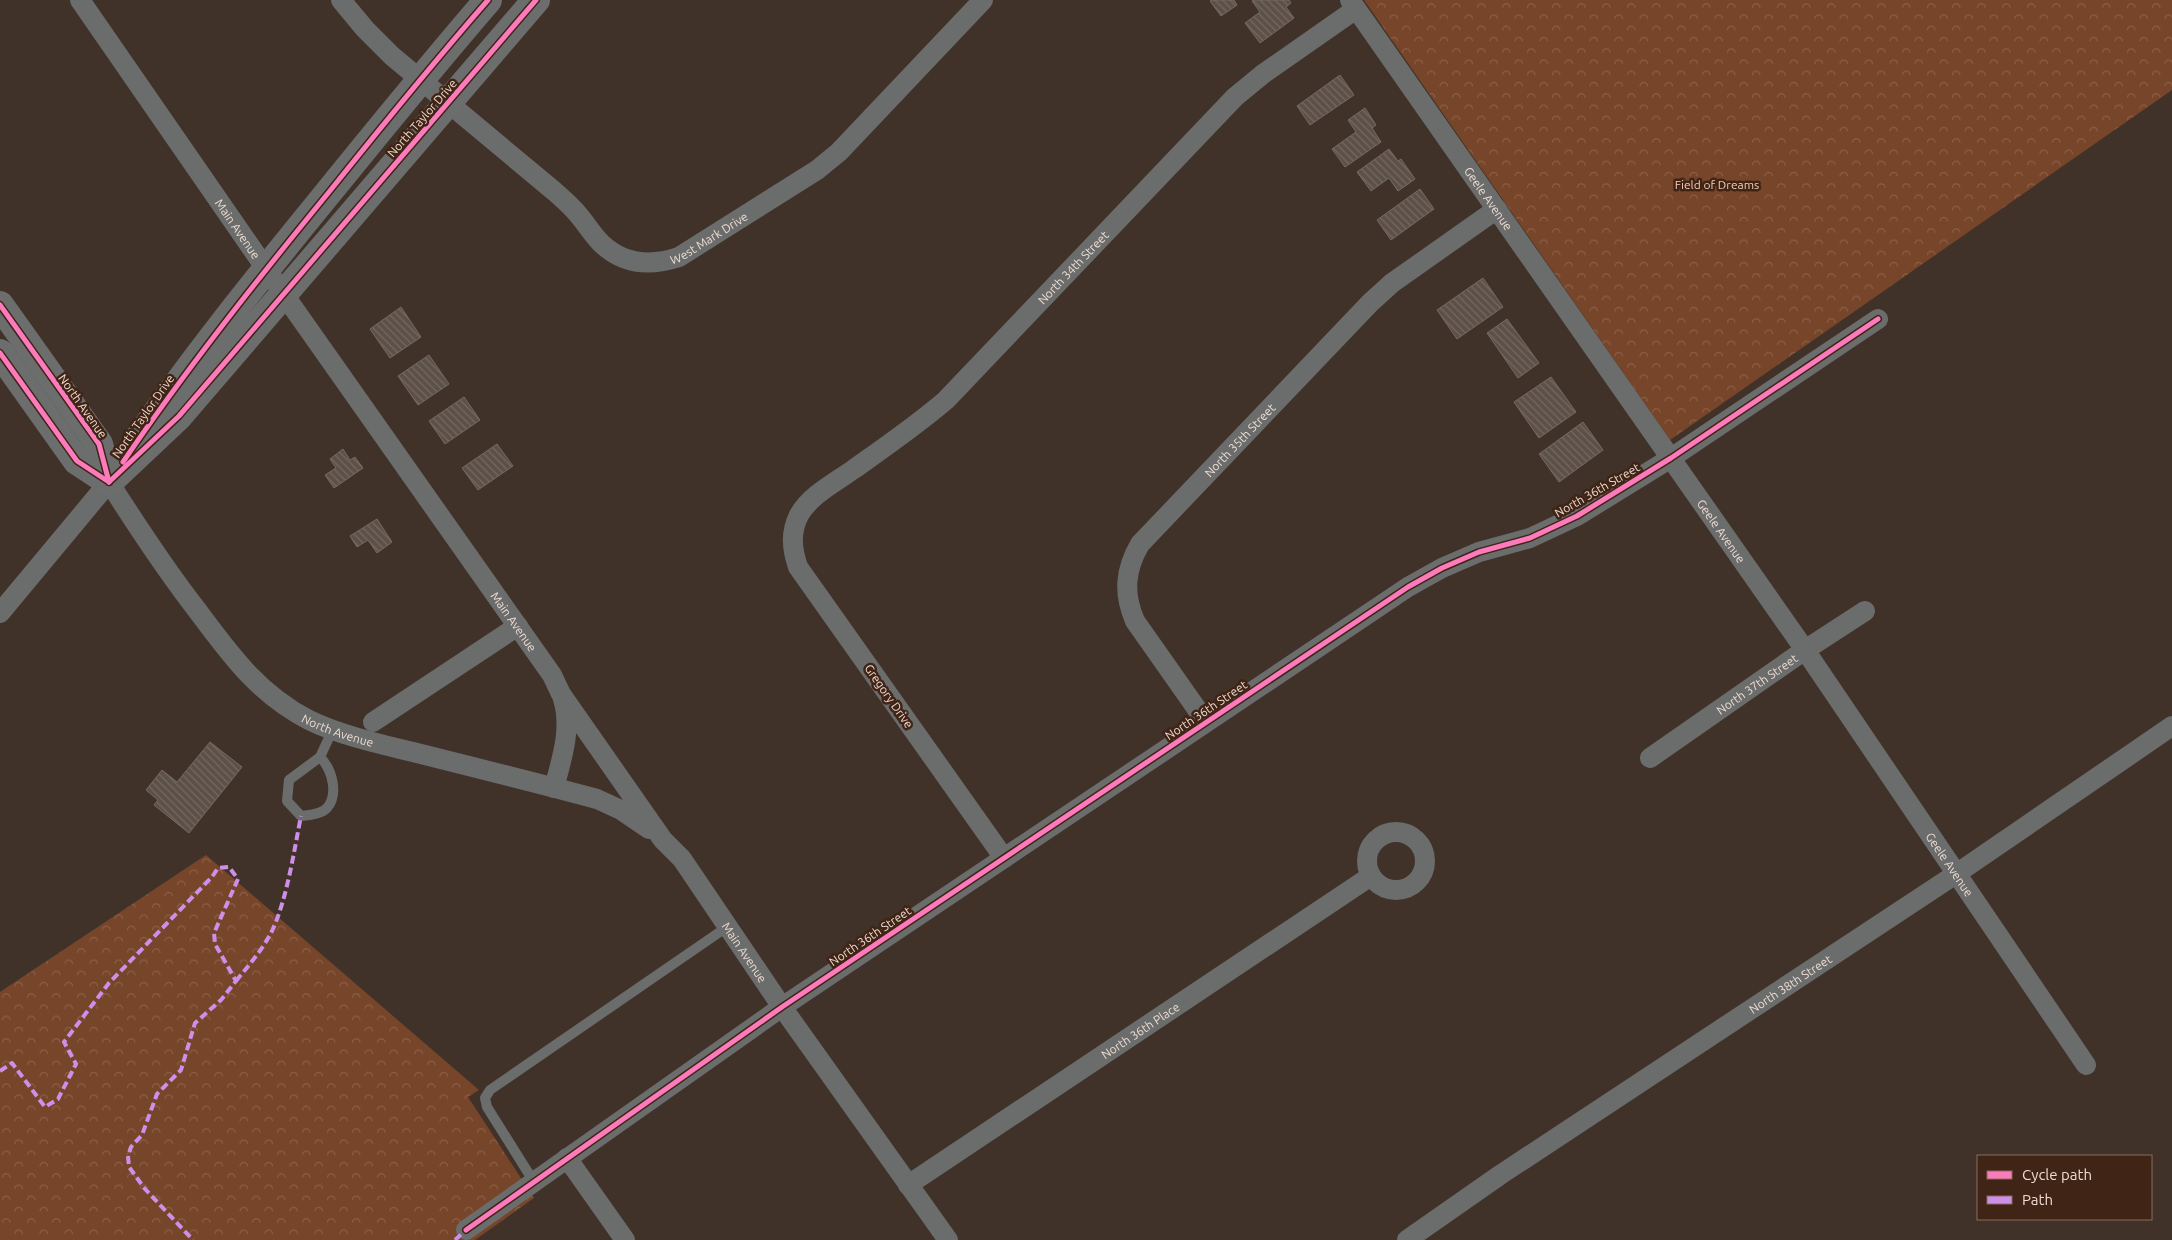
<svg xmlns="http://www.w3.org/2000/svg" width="2172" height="1240" font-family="Ubuntu,sans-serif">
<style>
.park{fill:url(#park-crowns)}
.building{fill:url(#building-back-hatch);stroke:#766962}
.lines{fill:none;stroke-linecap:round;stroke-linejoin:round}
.service{stroke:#6a6d6c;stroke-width:10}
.minor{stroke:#6a6d6c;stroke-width:20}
.secondary{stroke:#6c6e6d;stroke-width:28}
.quiet{stroke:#ce8fe9;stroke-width:4;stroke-dasharray:8 4;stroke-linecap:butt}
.cycleway-casing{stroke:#402415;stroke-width:8}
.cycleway{stroke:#fd7abc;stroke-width:5}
.labels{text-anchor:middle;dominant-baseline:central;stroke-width:5;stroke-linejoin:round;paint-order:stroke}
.street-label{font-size:12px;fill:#eedbd2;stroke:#402415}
.park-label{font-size:12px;fill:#f9ccb5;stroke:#402415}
</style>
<defs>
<pattern id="park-crowns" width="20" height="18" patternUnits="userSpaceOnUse" patternTransform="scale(1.25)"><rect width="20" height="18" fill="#774529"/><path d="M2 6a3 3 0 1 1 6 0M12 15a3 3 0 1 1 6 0" fill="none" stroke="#8b5f47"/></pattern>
<pattern id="building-back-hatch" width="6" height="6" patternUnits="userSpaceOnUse" patternTransform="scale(1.25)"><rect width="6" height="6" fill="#5c5048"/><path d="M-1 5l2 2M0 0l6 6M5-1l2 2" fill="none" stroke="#746962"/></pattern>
</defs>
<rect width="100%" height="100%" fill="#413229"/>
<g class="park">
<path d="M1364,0H2172V90L1670,440Z"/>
<path d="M206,855L479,1090L468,1097L534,1198L475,1240H0V992Z"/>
</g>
<g class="building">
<path d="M1212,0H1234L1237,5L1221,16L1210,1Z"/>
<path d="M1254,0H1289L1291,3L1286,7L1294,18L1260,43L1245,23L1260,12L1252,1Z"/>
<path d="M1340,75L1354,95L1310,125L1297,106Z"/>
<path d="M1365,108L1376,125L1372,128L1381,142L1345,167L1332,149L1356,132L1348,120Z"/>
<path d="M1389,149L1398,161L1401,159L1415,179L1398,191L1389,178L1371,191L1357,172Z"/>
<path d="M1420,189L1434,209L1391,240L1377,220Z"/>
<path d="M1483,278L1503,307L1457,339L1437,310Z"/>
<path d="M401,307L421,337L390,358L370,329Z"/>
<path d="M1507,319L1539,363L1518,378L1487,333Z"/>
<path d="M429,355L449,384L418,405L398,376Z"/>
<path d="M1551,377L1576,412L1539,438L1514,402Z"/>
<path d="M464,397L480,420L445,444L429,421Z"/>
<path d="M1583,422L1603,450L1559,482L1539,454Z"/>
<path d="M497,444L513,466L478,490L462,468Z"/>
<path d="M343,449L350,460L355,457L363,468L334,488L325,475L336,468L330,459Z"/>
<path d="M377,519L392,542L377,553L368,540L357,547L350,536Z"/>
<path d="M210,742L242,767L189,833L154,805L158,800L146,790L162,770L177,782Z"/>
</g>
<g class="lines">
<g class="service">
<path d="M320,757C332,769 339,794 327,808C322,814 309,815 301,816L287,801L289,780L320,757L333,729"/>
<path d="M534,1182L487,1107L485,1098L490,1090L727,927"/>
</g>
<g class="minor">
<path id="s1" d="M80,0L266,269L552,675L561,694L663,840L682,859L782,1007L948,1240"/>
<path id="s2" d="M341,0L365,29L392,56L554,191C562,198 570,205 576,212C586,223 593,236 603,245C625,265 652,266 679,257L817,170L839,152L983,0"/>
<path id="s3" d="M1350,0L1805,650L2086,1065"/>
<path id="s4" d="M0,613L109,482C137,526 165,569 197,610C230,654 258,694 309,720C339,735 384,745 417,753C477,768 537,783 597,799L621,810L649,829"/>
<path d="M373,722L518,626"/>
<path id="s5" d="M1206,722L1135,621C1123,593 1125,570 1140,544L1370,303L1392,283L1497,209"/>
<path id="s6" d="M1650,758L1805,650L1865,611"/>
<path d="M554,788C562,758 572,729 563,699"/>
<circle cx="1396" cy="861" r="29"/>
<path id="s7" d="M1004,858L798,567C792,549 790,533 799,515C810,495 836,482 854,469C885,447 917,425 946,400L1235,97L1263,74L1356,9"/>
<path d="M567,1158L625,1240"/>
<path id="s8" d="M908,1185L1371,876"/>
<path d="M466,1230L782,1007L1408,587L1442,568L1479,552L1530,538L1577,516L1671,458L1878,319"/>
<path id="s9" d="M1407,1240L1500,1175L1956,874L2172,726"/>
</g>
<g class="secondary">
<path d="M0,305L99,444L109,482"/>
<path d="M0,353L77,461L109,482"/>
<path d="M139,438C195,357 257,280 319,204C375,135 430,67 488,0"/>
<path d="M109,482L179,416L536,0"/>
</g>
<g class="quiet">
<path d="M236,981C249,965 263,949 272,931C287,899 294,851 301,816"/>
<path d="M0,1071L12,1063L45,1107L58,1099L76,1064L64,1042L109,983L212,877L218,868L229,867L238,879L214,933L215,944L236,981L221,1000L195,1023L181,1070L157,1094L142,1135L131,1147L128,1156L129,1167L145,1189L193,1240"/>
<path d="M455,1240L466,1230"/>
</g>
<defs>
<g id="cycleway">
<path d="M0,305L99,444L109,482"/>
<path d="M0,353L77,461L109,482"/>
<path d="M123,462C187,368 257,280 329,192C381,127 433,63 488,0"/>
<path d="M109,482L179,416L536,0"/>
<path d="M466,1230L782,1007L1408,587L1442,568L1479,552L1530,538L1577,516L1671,458L1878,319"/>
</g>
</defs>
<use href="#cycleway" class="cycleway-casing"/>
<use href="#cycleway" class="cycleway"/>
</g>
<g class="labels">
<g class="street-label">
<text transform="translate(422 118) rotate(-49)">North Taylor Drive</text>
<text stroke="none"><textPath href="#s3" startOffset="242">Geele Avenue</textPath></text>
<text stroke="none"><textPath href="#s1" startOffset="278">Main Avenue</textPath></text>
<text stroke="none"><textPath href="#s2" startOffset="476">West Mark Drive</textPath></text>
<text stroke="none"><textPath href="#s7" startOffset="781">North 34th Street</textPath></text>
<text transform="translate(83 406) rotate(55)">North Avenue</text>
<text transform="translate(143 416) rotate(-55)">North Taylor Drive</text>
<text stroke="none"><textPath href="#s5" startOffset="348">North 35th Street</textPath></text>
<text transform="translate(1597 490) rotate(-30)">North 36th Street</text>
<text stroke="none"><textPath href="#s3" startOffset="648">Geele Avenue</textPath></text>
<text stroke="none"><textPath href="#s1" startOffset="758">Main Avenue</textPath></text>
<text stroke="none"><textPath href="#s6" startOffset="130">North 37th Street</textPath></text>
<text transform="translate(889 696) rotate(55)">Gregory Drive</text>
<text transform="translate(1206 710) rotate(-34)">North 36th Street</text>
<text stroke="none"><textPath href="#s4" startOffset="515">North Avenue</textPath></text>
<text stroke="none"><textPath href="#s3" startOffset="1052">Geele Avenue</textPath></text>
<text transform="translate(870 936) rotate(-34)">North 36th Street</text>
<text stroke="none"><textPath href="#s1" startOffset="1162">Main Avenue</textPath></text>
<text stroke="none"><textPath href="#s9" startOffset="461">North 38th Street</textPath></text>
<text stroke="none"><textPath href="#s8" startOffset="279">North 36th Place</textPath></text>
</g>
<g class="park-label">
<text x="1717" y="184">Field of Dreams</text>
</g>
</g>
<rect x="1977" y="1155" width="175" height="65" fill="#402415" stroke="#866d61"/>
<rect x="1987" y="1171" width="25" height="8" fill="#fd7abc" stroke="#866d61"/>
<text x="2022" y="1180" font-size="15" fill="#eedbd2">Cycle path</text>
<rect x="1987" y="1196" width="25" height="8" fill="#ce8fe9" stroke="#866d61"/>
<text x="2022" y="1205" font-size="15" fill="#eedbd2">Path</text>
</svg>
